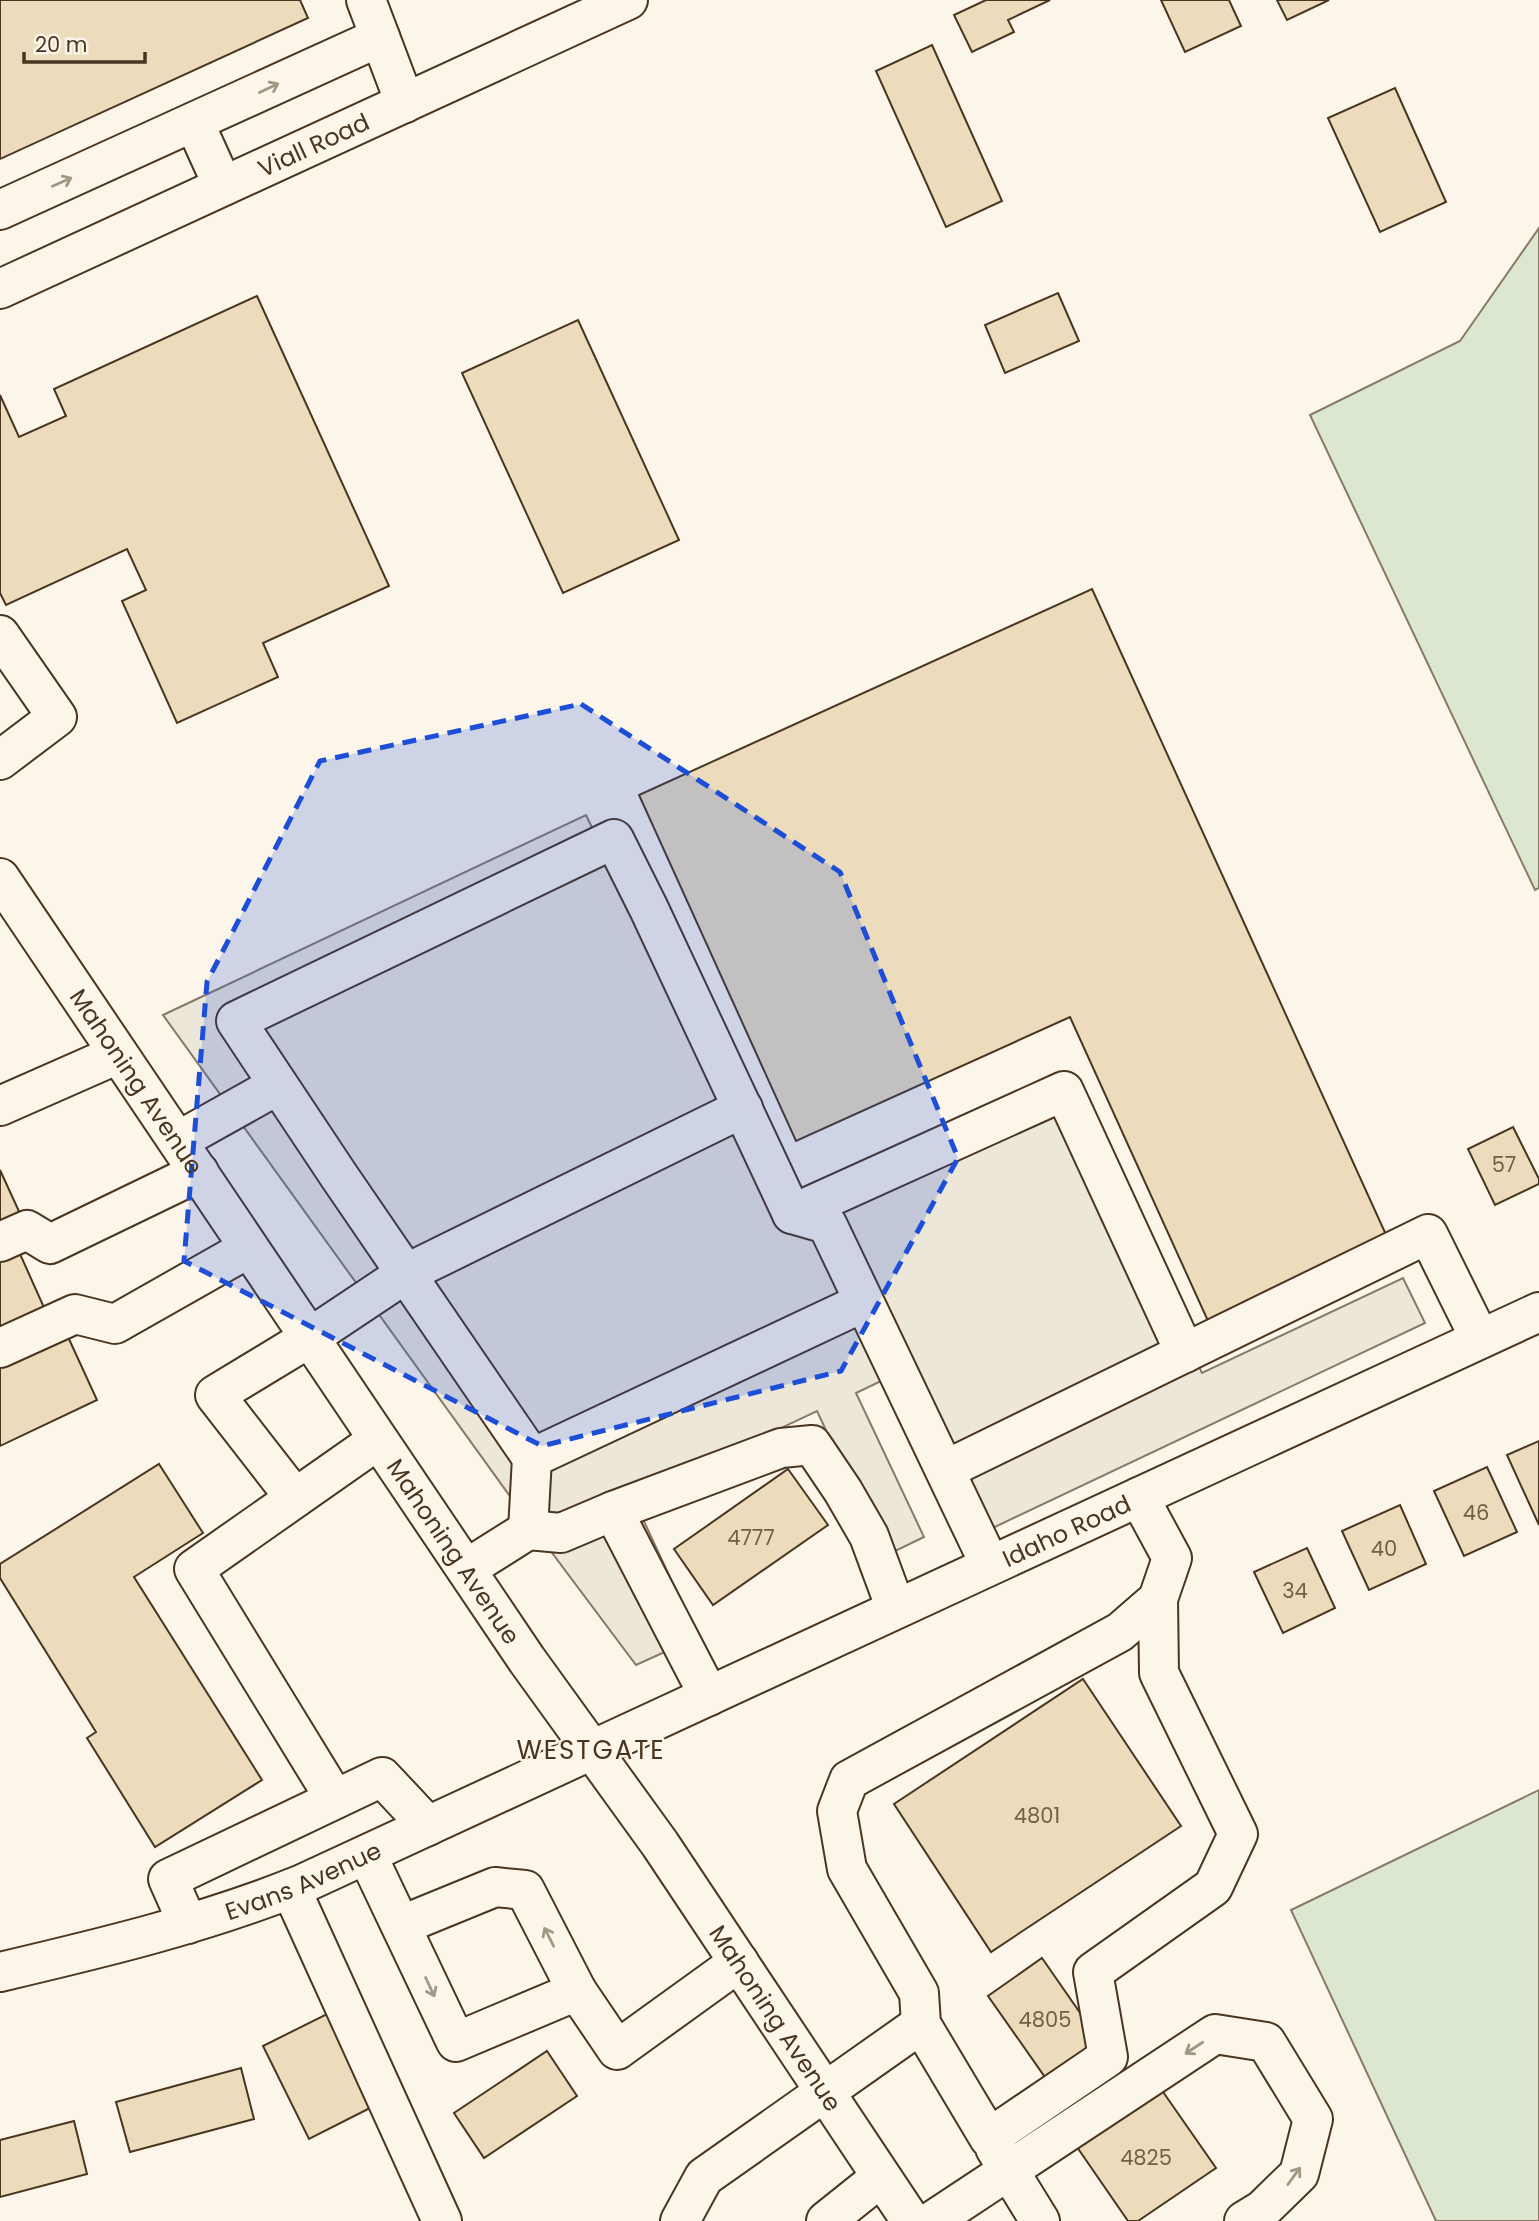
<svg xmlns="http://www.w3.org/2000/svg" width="1539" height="2221" font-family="Poppins,sans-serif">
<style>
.green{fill:#dce7d0;stroke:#887966;stroke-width:2}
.parking{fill:#ede7d9;stroke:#887966;stroke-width:2}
.building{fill:#ecdcbc;stroke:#4a3520;stroke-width:2}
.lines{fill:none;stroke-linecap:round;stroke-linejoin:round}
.minor-casing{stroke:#4a3520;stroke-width:42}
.major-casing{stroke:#4a3520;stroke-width:42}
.minor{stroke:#fbf6e9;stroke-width:38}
.major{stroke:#fbf6e9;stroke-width:38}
.oneway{stroke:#a29684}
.marked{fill:#1d4ed8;fill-opacity:0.2;stroke:#1d4ed8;stroke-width:5;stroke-dasharray:14 9;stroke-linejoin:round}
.labels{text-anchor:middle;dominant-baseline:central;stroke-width:5;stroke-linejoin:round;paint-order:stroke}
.number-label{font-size:21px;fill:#725f47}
.street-label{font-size:24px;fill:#4a3520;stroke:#fbf6e9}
.neighbourhood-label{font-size:26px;letter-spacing:2px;fill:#4a3520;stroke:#fbf6e9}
</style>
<rect width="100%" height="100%" fill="#fbf6e9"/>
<g class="green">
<path d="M1539,228V888L1535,890L1310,415L1460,341Z"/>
<path d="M1539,1790V2221H1436L1291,1910Z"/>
</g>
<path class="parking" d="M586,815L775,1213L1062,1078L1202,1373L1403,1278L1425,1323L961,1543L883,1380L856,1393L924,1537L885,1556L817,1411L633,1498L698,1637L636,1665L517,1506L163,1015Z"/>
<g class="building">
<path d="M0,0H300L308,18L0,159Z"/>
<path d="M986,0H1050L1008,20L1014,32L972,52L954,15Z"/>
<path d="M1161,0H1229L1241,26L1185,52Z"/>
<path d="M1277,0H1329L1287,20Z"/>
<path d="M932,45L1002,201L946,227L876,71Z"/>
<path d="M1395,88L1446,202L1380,232L1328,118Z"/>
<path d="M1058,293L1079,341L1005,373L985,325Z"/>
<path d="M257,296L389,586L263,643L278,677L177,723L122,601L146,590L127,549L6,605L0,593V395L19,437L66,416L54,389Z"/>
<path d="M578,320L679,540L563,593L462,373Z"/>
<path d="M1092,589L1388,1239L1208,1321L1070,1017L796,1141L639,795Z"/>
<path d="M1513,1127L1539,1179V1184L1495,1205L1468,1149Z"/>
<path d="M0,1170L23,1220L0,1231Z"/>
<path d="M16,1245L46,1312L0,1332V1252Z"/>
<path d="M63,1326L97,1400L0,1446V1355Z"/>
<path d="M1539,1441V1525L1507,1455Z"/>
<path d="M159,1464L203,1533L134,1577L262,1780L155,1847L87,1738L96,1732L0,1578V1564Z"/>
<path d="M1487,1467L1517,1532L1464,1556L1434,1491Z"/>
<path d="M788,1469L828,1525L713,1605L674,1549Z"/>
<path d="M1400,1505L1426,1564L1369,1590L1342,1531Z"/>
<path d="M1307,1548L1335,1608L1283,1633L1254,1572Z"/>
<path d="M1083,1679L1181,1826L991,1952L894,1804Z"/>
<path d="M1042,1958L1101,2043L1047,2080L988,1996Z"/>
<path d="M327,2014L374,2106L309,2139L263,2046Z"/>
<path d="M547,2051L577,2096L484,2158L454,2113Z"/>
<path d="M241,2068L254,2119L130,2152L116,2102Z"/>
<path d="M1161,2089L1216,2168L1138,2221H1128L1077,2147Z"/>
<path d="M74,2121L87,2174L0,2197V2140Z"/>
</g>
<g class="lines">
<defs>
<g id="minor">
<path d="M366,0L405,103"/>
<path d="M194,122L223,186"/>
<path d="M0,210L380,37"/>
<path id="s1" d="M0,289L628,0"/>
<path d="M0,635L57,717L0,760"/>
<path d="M0,1106L118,1054"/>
<path d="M178,1141L278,1085"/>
<path d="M792,1214L1064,1091L1185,1353"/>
<path d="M0,1242L27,1230L50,1244L199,1172"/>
<path d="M864,1302L532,1458L339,1176L236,1021L614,839L649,909L792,1214L827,1224L990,1565"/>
<path d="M0,1348L75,1314L115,1324L249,1248"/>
<path d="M945,1470L1428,1234L1480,1339"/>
<path d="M1139,1497L1172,1558L1158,1599L1120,1632L849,1780L837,1811L847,1869L919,1993L921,2024L989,2138L1108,2057L1093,1972L1213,1887L1238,1834L1159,1673L1158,1599"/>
<path d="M295,1498L215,1395L309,1338L405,1274L743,1108"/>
<path d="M613,1511L781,1448L812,1445L843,1491L869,1536L896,1609"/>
<path d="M528,1530L532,1458"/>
<path d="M466,1569L528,1530L561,1533L613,1511L709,1696"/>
<path d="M335,1799L194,1569L378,1440"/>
<path d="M367,1855L456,2042L577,1991L525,1890L495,1887L402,1925"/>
<path d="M291,1889L442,2221"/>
<path d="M188,1924L168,1879L382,1777L428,1826"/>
<path id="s2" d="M0,1972C102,1948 203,1924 300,1885L1539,1312"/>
<path d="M577,1991L617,2050L739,1962"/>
<path d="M995,2148L1040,2221"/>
<path d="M680,2221L704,2177L921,2024"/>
<path d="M826,2221L881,2177"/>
<path d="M932,2221L1215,2034L1266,2042L1313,2119L1299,2174L1262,2210L1244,2221"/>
</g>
<g id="major">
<path id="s3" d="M0,878L527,1660L660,1844L911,2221"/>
</g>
</defs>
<use href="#minor" class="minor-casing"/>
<use href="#major" class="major-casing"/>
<use href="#minor" class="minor"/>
<use href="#major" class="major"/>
</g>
<defs><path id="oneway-shaft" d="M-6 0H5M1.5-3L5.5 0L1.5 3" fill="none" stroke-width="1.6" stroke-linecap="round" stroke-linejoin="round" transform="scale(1.75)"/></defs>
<g class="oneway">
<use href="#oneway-shaft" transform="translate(269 88) rotate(-25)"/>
<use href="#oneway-shaft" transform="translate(62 182) rotate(-24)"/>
<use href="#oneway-shaft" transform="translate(549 1937) rotate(-117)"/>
<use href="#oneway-shaft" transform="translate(430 1987) rotate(65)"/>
<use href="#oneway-shaft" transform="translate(1194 2048) rotate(147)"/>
<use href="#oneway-shaft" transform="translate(1294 2176) rotate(-54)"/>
</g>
<path class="marked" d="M581,704L840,872L958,1158L841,1371L542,1446L184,1261L207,982L320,761Z"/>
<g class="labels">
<g class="number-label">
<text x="1504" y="1164">57</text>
<text x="1476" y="1512">46</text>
<text x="751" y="1537">4777</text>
<text x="1384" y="1548">40</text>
<text x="1295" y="1590">34</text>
<text x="1037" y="1815">4801</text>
<text x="1045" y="2019">4805</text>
<text x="1146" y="2157">4825</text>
</g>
<g class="street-label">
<text stroke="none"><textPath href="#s1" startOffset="345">Viall Road</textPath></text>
<text stroke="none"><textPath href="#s3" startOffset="245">Mahoning Avenue</textPath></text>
<text stroke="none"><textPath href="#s2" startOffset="1157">Idaho Road</textPath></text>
<text stroke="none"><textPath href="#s3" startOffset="812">Mahoning Avenue</textPath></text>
<text stroke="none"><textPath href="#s2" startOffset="317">Evans Avenue</textPath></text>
<text stroke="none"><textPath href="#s3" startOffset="1379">Mahoning Avenue</textPath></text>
</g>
<g class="neighbourhood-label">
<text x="591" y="1750">WESTGATE</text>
</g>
</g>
<path d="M24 52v10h121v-10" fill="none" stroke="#4a3520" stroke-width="3.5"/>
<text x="35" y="52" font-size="21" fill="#4a3520" stroke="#fbf6e9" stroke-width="5" paint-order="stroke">20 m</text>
</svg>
